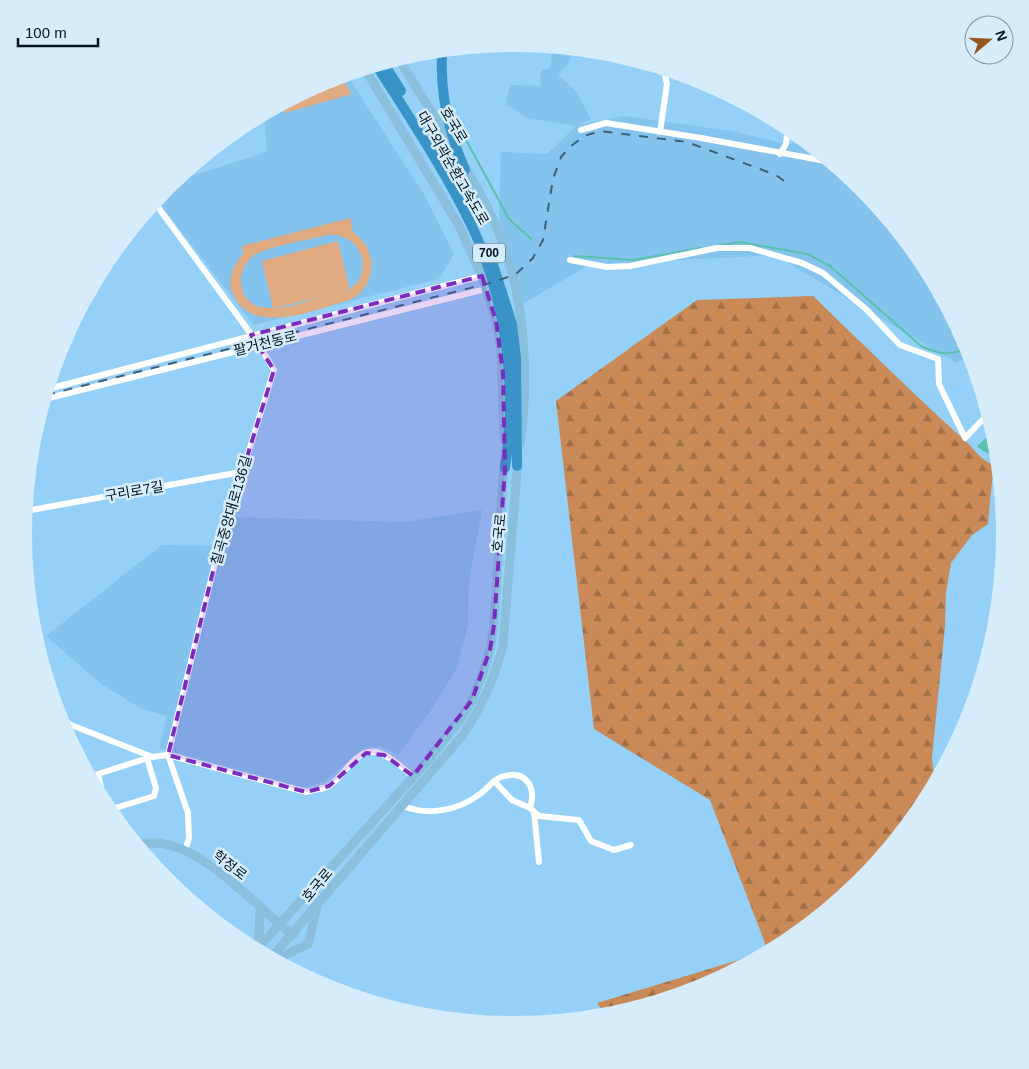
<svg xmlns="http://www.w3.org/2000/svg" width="1029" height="1069" font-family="Arial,'Noto Sans KR',sans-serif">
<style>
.built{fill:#83c3ed}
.green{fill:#e1ab81;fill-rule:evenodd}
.forest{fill:url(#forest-firs)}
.water{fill:#59c1ac}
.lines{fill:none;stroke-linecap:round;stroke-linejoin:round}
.stream{stroke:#59c1ac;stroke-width:2}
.minor{stroke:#fff;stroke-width:6}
.major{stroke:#89bedd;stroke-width:9}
.highway{stroke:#3a93c7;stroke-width:10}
.rail{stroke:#3c6078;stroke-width:2;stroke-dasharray:9 9;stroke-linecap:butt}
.marked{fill:#7b2cbf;fill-opacity:0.2;stroke:#7b2cbf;stroke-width:4;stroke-dasharray:10 6;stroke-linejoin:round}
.labels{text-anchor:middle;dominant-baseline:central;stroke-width:5;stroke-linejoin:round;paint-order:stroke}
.shield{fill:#d6ecfb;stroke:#405563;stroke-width:1}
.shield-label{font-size:12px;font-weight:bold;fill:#001422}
.street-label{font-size:14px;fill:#001422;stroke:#d6ecfb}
</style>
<defs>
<pattern id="forest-firs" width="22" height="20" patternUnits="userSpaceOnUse" patternTransform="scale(1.25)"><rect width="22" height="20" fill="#c98a58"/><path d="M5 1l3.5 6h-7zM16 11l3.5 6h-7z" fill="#a17048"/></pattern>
</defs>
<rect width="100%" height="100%" fill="#95d0f8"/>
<g class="built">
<path d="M553,48L573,50L569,63L558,75L576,91L591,119L578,125L624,116L732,131L786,144L808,143L862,188L923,262L968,347L971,356L956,363L775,255L589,265L519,306L499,225L501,152L547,154L576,126L527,118L506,104L510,85L541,86L540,76L542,70L550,68Z"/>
<path d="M347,75L425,196L454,254L439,279L254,325L157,200L175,181L267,152L264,114L327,81Z"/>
<path d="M482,510L469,582L468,626L456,670L431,710L398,755L381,746L362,749L324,782L302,787L159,748L167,716L140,708L100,683L46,636L162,545L214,546L218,544L230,517L404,522Z"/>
</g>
<g class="green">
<path d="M341,78L352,94L285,113L283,105L325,82Z"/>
<path d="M350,218L353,229L350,230C378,246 379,285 350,300C315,309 251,339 232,292C227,279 234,264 243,254L242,246ZM327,235C363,231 377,278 345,291L349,287L338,241L262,261L273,308L323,297C299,303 246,325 241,283C240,273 245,263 253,256C267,246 309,240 327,235Z"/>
</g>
<path class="forest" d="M813,296C862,343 910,391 960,436C977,450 975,457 998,467L992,481L988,524L972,535L951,563L946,593L945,626L932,758L935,784L922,807L861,882L787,943L702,988L606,1016L597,1003L768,951L710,800L594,729L556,401L697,300Z"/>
<path class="water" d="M992,428L998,459C993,454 985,454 977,446L985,439Z"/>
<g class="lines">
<g class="stream">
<path d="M465,138L509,219L531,239"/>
<path d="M721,245L739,242L808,254L830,266L921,346C941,355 947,355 969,349"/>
<path d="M575,256L633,260L701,248"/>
</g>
<g class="minor">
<path d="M581,130L606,123L701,138L831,162"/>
<path d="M660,132L667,84L664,70"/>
<path d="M780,154L786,144L788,127"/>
<path d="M155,203L259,345L274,370L219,547L168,755L188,813L189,838L185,851"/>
<path d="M570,260L607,267L630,266L717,248H750L802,263L823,273L867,310L900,345L938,359L939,384L965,438L988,414"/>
<path d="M48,389L482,276"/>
<path d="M45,399L486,289"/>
<path d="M26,511L241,472"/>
<path d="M61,721L150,756"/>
<path d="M494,781L512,800L530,808L539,816L579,820L591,841L614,850L631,845"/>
<path d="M104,802L98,774L151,757L168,755L306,792C313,790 323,789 329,786C345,776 354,749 376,752C389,754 403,769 413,776"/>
<path d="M403,806C428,816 458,811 480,794C487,789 493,780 501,777C525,769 537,786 530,808"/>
<path d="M109,810L154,796L156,788L147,758"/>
<path d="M534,812L539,862"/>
</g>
<g class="major">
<path d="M399,59C431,113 469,166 495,224C525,290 530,372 520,444"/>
<path d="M365,69L458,224L482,276L496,321L501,349L504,441"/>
<path d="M137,844C145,843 155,842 164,844C204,849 260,909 293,935"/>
<path d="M256,948L259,936L260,909"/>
<path d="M256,950L426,763L461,719L472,700L482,676L490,650L494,625L504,461"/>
<path d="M271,958L463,735C482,706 495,678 503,645L518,459"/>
<path d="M275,960L308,944L317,907"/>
</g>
<g class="highway">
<path d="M442,51C440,94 448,130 465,170"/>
<path d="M384,64L401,91"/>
<path d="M377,66C411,120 448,175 475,233C507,305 517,391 505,468"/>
<path d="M490,255L512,324L516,358L517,466"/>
</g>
<path class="rail" d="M46,395L494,282L516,274L533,258L543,240L553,179L561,157L570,147L584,136L600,131L687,142L776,175L791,186"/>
</g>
<path class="marked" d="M482,276L496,321L503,373L505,468L494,625L490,650L472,700L413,776L384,755L366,753L329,786L306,792L168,755L219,547L274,370L251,335Z"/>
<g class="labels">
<rect class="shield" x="473" y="243.5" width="32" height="19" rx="4"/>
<g class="shield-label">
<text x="489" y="253">700</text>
</g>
<g class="street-label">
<text transform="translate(454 125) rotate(59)">호국로</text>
<text transform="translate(453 168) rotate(60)">대구외곽순환고속도로</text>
<text transform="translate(265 343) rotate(-14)">팔거천동로</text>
<text transform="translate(134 491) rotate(-10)">구리로7길</text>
<text transform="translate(231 510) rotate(-74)">칠곡중앙대로136길</text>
<text transform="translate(499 533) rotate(-85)">호국로</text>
<text transform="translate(230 865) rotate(38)">학정로</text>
<text transform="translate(317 885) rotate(-50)">호국로</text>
</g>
</g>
<path d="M0 0H1029V1069H0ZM32 534a482 482 0 1 1 964 0a482 482 0 1 1-964 0Z" fill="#d6ecfb" fill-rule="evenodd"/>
<g transform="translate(989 40) rotate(71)"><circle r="24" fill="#d6ecfb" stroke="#8096a4"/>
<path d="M0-4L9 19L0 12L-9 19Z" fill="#94561c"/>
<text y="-8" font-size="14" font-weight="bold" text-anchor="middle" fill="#001422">N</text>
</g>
<path d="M18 38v8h80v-8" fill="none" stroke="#001422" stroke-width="2.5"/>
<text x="25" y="38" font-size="15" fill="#001422" stroke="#d6ecfb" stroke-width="4" paint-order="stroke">100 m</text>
</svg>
